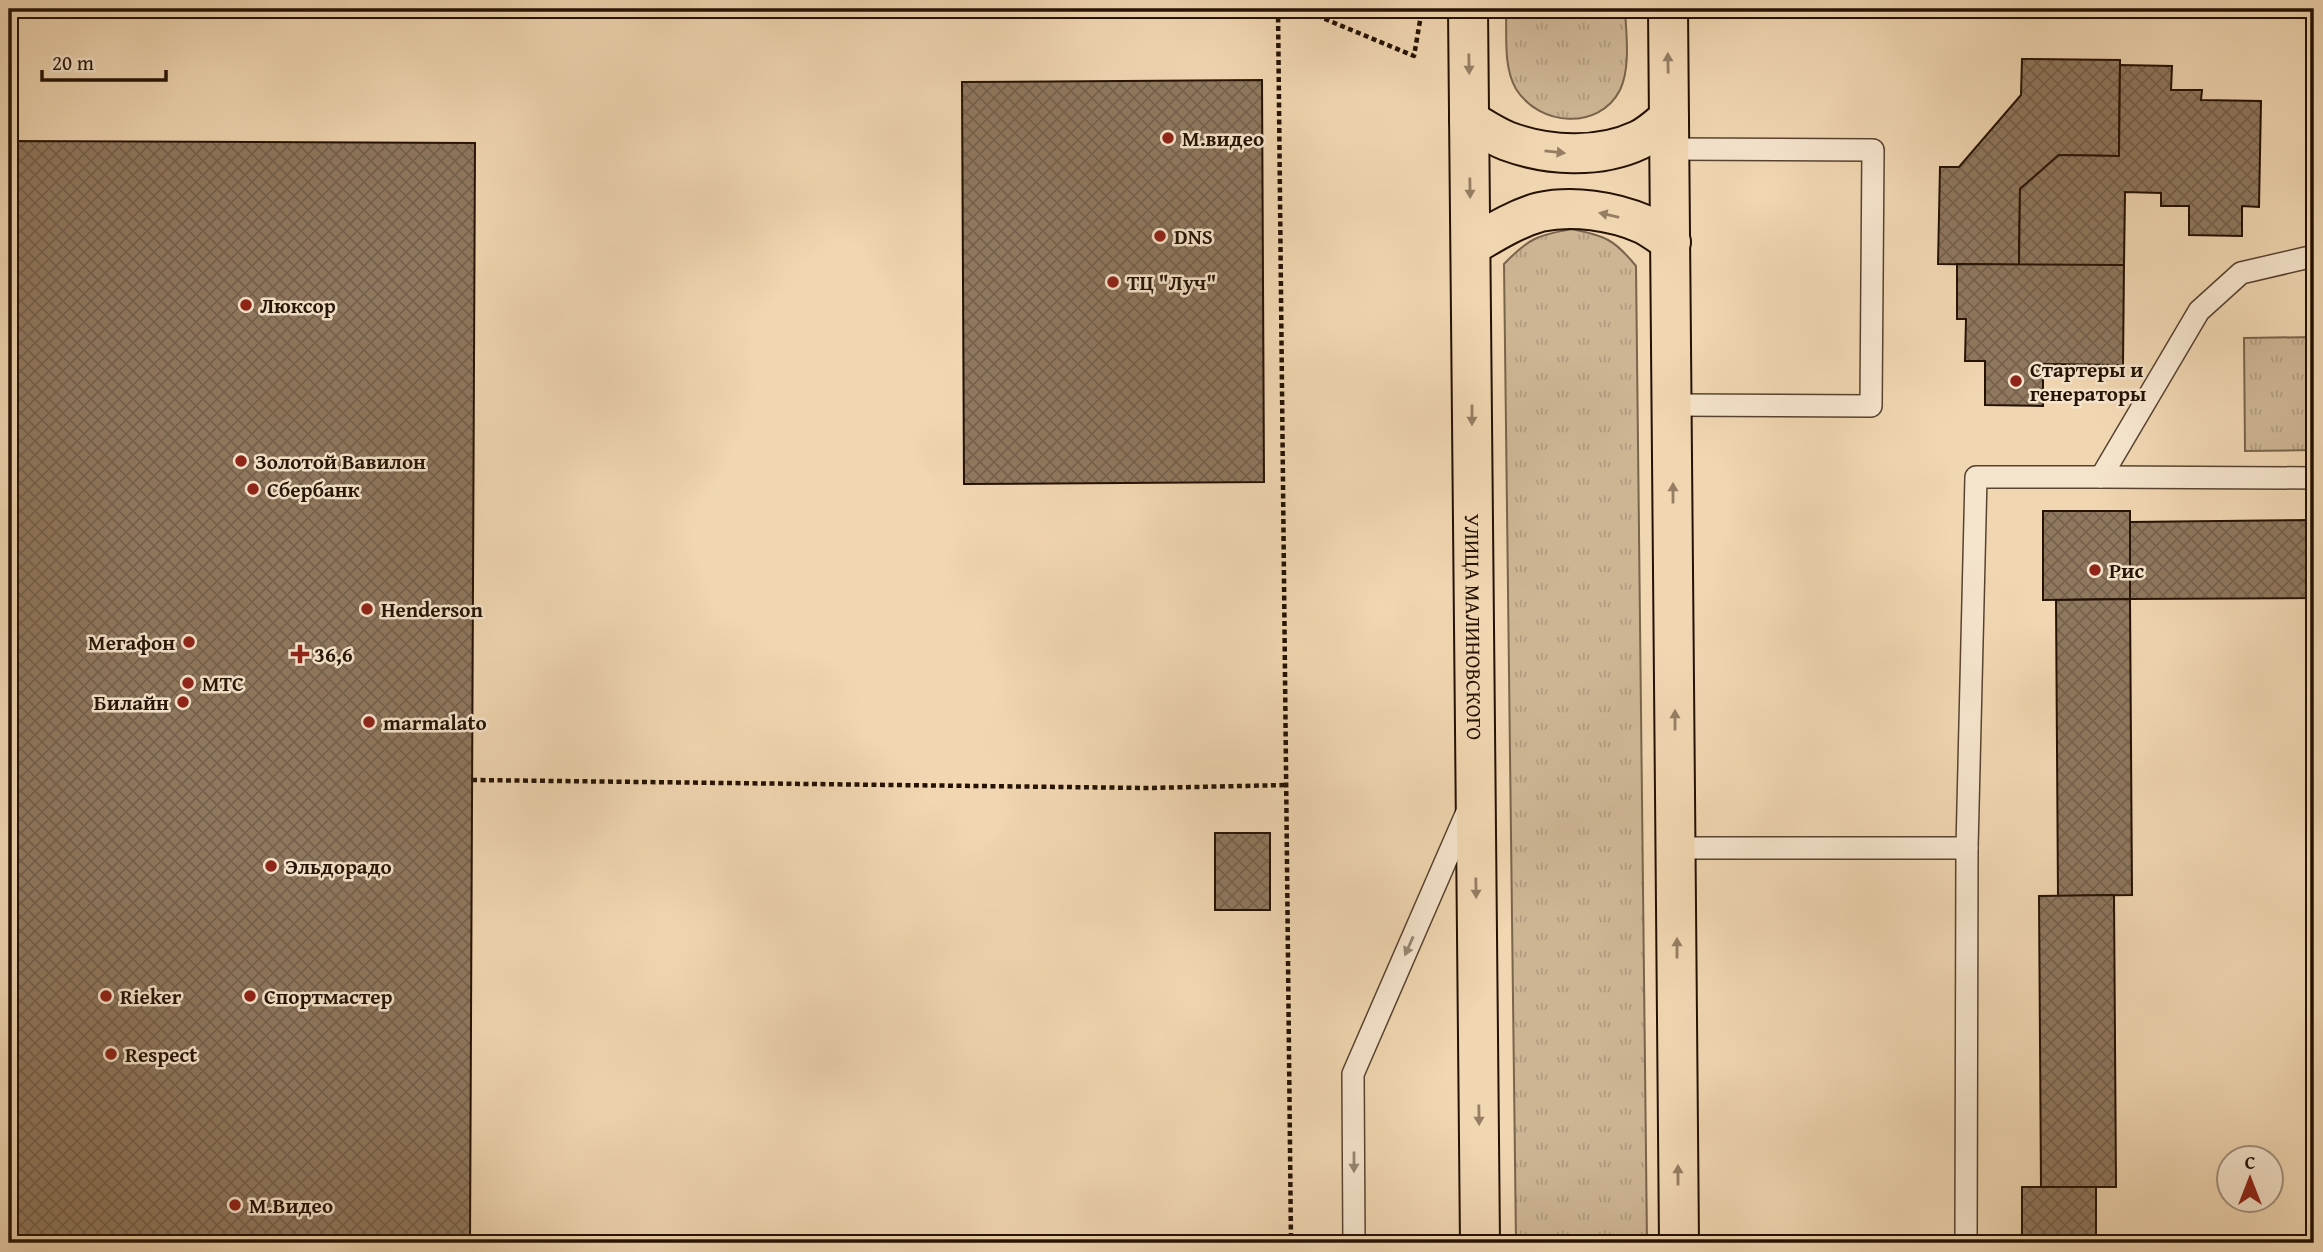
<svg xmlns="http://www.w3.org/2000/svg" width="2323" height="1252" font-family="'Gentium Book Plus',serif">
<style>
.grass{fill:url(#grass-tufts);stroke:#79644c;stroke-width:2}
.building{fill:url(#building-cross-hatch);stroke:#251205;stroke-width:2}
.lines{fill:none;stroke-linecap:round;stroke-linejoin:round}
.lane-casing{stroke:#584330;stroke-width:24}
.highway-casing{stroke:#251205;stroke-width:42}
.path{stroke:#251205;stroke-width:4.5;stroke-dasharray:5 3.5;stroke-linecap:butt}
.lane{stroke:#f5e4cc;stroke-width:21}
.highway{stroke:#f0d6b1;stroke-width:38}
.oneway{fill:#957e64}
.oneway2{fill:#978672}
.poi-dot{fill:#8f2418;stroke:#f5e4cc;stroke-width:2.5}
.labels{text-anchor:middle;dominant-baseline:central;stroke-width:5;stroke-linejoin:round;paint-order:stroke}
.poi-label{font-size:21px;font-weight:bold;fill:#251205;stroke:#f5e4cc;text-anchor:start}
.street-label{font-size:21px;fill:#251205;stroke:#f5e4cc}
</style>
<defs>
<pattern id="grass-tufts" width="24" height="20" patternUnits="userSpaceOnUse" patternTransform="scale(1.75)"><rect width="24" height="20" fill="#cdb594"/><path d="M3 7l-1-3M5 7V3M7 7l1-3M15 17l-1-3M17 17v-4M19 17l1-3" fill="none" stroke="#b09b7e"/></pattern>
<pattern id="building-cross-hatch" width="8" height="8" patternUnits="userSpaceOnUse" patternTransform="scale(1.75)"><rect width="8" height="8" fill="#8f785e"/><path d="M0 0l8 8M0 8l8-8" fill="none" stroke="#75614c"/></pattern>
</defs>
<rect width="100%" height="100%" fill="#f0d6b1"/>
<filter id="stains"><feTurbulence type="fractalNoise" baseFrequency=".00286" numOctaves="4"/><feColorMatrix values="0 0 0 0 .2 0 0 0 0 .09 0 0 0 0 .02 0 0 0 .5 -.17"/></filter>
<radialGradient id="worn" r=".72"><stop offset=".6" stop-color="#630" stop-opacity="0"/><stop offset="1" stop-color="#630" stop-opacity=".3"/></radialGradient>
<g class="grass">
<path d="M1506,9H1625C1626,33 1631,67 1620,90C1599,131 1539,126 1516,89C1503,67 1507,34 1506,9Z"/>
<path d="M1572,229C1605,236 1614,239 1636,266L1647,1243H1516L1504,264C1529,238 1538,235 1572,229Z"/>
<path d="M2314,337V450L2245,451L2244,338Z"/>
</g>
<g class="building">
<path d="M2022,59L2120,60L2119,156L2059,155L2020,189L2019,265L1938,264L1940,167H1959L2021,95Z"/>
<path d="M2120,65L2172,66L2171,90H2202L2201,100L2261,101L2259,207L2242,206V236L2189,235V206H2161V193L2125,192L2124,265H2019L2020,189L2059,155L2119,156Z"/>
<path d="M1262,80L1264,482L964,484L962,82Z"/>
<path d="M9,141L475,143L470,1243H9Z"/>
<path d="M1957,264L2124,265L2123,365L2043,364V406L1985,405V361H1965L1966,319H1957Z"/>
<path d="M2043,511H2130V599L2043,600Z"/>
<path d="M2314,520V598L2130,599V522Z"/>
<path d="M2130,599L2132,895L2058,896L2056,600Z"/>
<rect x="1215" y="833" width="55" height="77"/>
<path d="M2114,895L2116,1187H2041L2039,896Z"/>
<rect x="2022" y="1187" width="74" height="56"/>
</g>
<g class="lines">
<defs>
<g id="lane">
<path d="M1670,149L1873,150L1871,406L1673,405"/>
<path d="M2101,477L2314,478"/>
<path d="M1676,848H1967"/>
<path d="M1354,1243L1353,1074L1467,812"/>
<path d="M1966,1243L1967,848L1976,477H2101L2199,311L2241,273L2314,256"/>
</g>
<g id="highway">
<path id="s1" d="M1468,9L1480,1243"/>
<path d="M1668,9L1679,1243"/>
<path d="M1469,120C1481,127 1494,136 1507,141C1547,156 1599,159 1639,140C1650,135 1660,125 1669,118"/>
<path d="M1471,246C1493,233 1515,219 1540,212C1573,205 1613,211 1643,224C1653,229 1662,236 1671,242"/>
</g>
</defs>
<use href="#lane" class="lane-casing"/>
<use href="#highway" class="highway-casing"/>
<g class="path">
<path d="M1278,9L1291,1243"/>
<path d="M1301,9L1414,56L1422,9"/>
<path d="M472,780L1148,788L1286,785"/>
</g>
<use href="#lane" class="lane"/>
<use href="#highway" class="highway"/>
</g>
<defs><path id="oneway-solid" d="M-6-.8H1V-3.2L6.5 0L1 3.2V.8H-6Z" transform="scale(1.75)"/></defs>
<g class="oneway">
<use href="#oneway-solid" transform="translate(1668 63) rotate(-91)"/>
<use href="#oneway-solid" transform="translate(1469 64) rotate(89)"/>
<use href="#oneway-solid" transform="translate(1555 152) rotate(6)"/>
<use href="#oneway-solid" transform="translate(1470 188) rotate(89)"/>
<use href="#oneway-solid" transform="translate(1609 215) rotate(-167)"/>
<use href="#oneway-solid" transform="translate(1472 415) rotate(90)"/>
<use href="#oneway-solid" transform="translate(1673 493) rotate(-90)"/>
<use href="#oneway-solid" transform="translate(1675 720) rotate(-90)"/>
<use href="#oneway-solid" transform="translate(1476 888) rotate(89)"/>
<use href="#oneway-solid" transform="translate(1677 948) rotate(-90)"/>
<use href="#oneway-solid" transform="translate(1479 1115) rotate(89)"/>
<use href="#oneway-solid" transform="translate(1678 1175) rotate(-90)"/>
</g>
<g class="oneway2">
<use href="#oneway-solid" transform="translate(1409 946) rotate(114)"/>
<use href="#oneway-solid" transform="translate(1354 1162) rotate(90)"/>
</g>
<g class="poi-dot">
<circle cx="1168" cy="138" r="7"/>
<circle cx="1160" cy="236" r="7"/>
<circle cx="1113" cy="282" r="7"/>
<circle cx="246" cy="305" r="7"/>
<circle cx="2016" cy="381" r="7"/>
<circle cx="241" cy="461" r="7"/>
<circle cx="253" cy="489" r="7"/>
<circle cx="2095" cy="570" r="7"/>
<circle cx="367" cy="609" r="7"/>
<circle cx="189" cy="642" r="7"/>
<path d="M296.5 643.5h7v7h7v7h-7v7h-7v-7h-7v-7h7z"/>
<circle cx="188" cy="683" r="7"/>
<circle cx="183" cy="702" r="7"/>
<circle cx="369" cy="722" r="7"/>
<circle cx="271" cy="866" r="7"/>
<circle cx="106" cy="996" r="7"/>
<circle cx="250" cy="996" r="7"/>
<circle cx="111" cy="1054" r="7"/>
<circle cx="235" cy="1205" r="7"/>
</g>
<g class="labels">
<g class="poi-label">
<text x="1182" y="138">М.видео</text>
<text x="1174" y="236">DNS</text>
<text x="1127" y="282">ТЦ "Луч"</text>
<text x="260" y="305">Люксор</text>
<text x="2030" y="369">Стартеры и<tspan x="2030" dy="24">генераторы</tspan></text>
<text x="255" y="461">Золотой Вавилон</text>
<text x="267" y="489">Сбербанк</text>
<text x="2109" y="570">Рис</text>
<text x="381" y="609">Henderson</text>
<text x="175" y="642" text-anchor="end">Мегафон</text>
<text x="314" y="654">36,6</text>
<text x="202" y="683">МТС</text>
<text x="169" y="702" text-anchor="end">Билайн</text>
<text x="383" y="722">marmalato</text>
<text x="285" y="866">Эльдорадо</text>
<text x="120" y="996">Rieker</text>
<text x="264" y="996">Спортмастер</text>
<text x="125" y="1054">Respect</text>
<text x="249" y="1205">М.Видео</text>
</g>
<g class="street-label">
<text stroke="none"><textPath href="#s1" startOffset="618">УЛИЦА МАЛИНОВСКОГО</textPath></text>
</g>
</g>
<rect width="2323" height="1252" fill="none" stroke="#f0d6b1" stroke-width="35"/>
<rect x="10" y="10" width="2302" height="1231" fill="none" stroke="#251205" stroke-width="3.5"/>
<rect x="18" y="18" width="2288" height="1217" fill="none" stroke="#251205" stroke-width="2"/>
<g transform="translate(2250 1179)"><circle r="33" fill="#f5e4cc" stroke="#a2907c" stroke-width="2"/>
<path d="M0-5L12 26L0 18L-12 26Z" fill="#8f2418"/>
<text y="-10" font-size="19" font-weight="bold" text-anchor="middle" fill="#251205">С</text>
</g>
<path d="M42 70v10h124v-10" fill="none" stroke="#251205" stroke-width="3.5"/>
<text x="52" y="70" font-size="21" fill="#251205" stroke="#f5e4cc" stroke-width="5" paint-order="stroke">20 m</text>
<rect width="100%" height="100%" filter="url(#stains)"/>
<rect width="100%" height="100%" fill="url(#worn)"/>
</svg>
